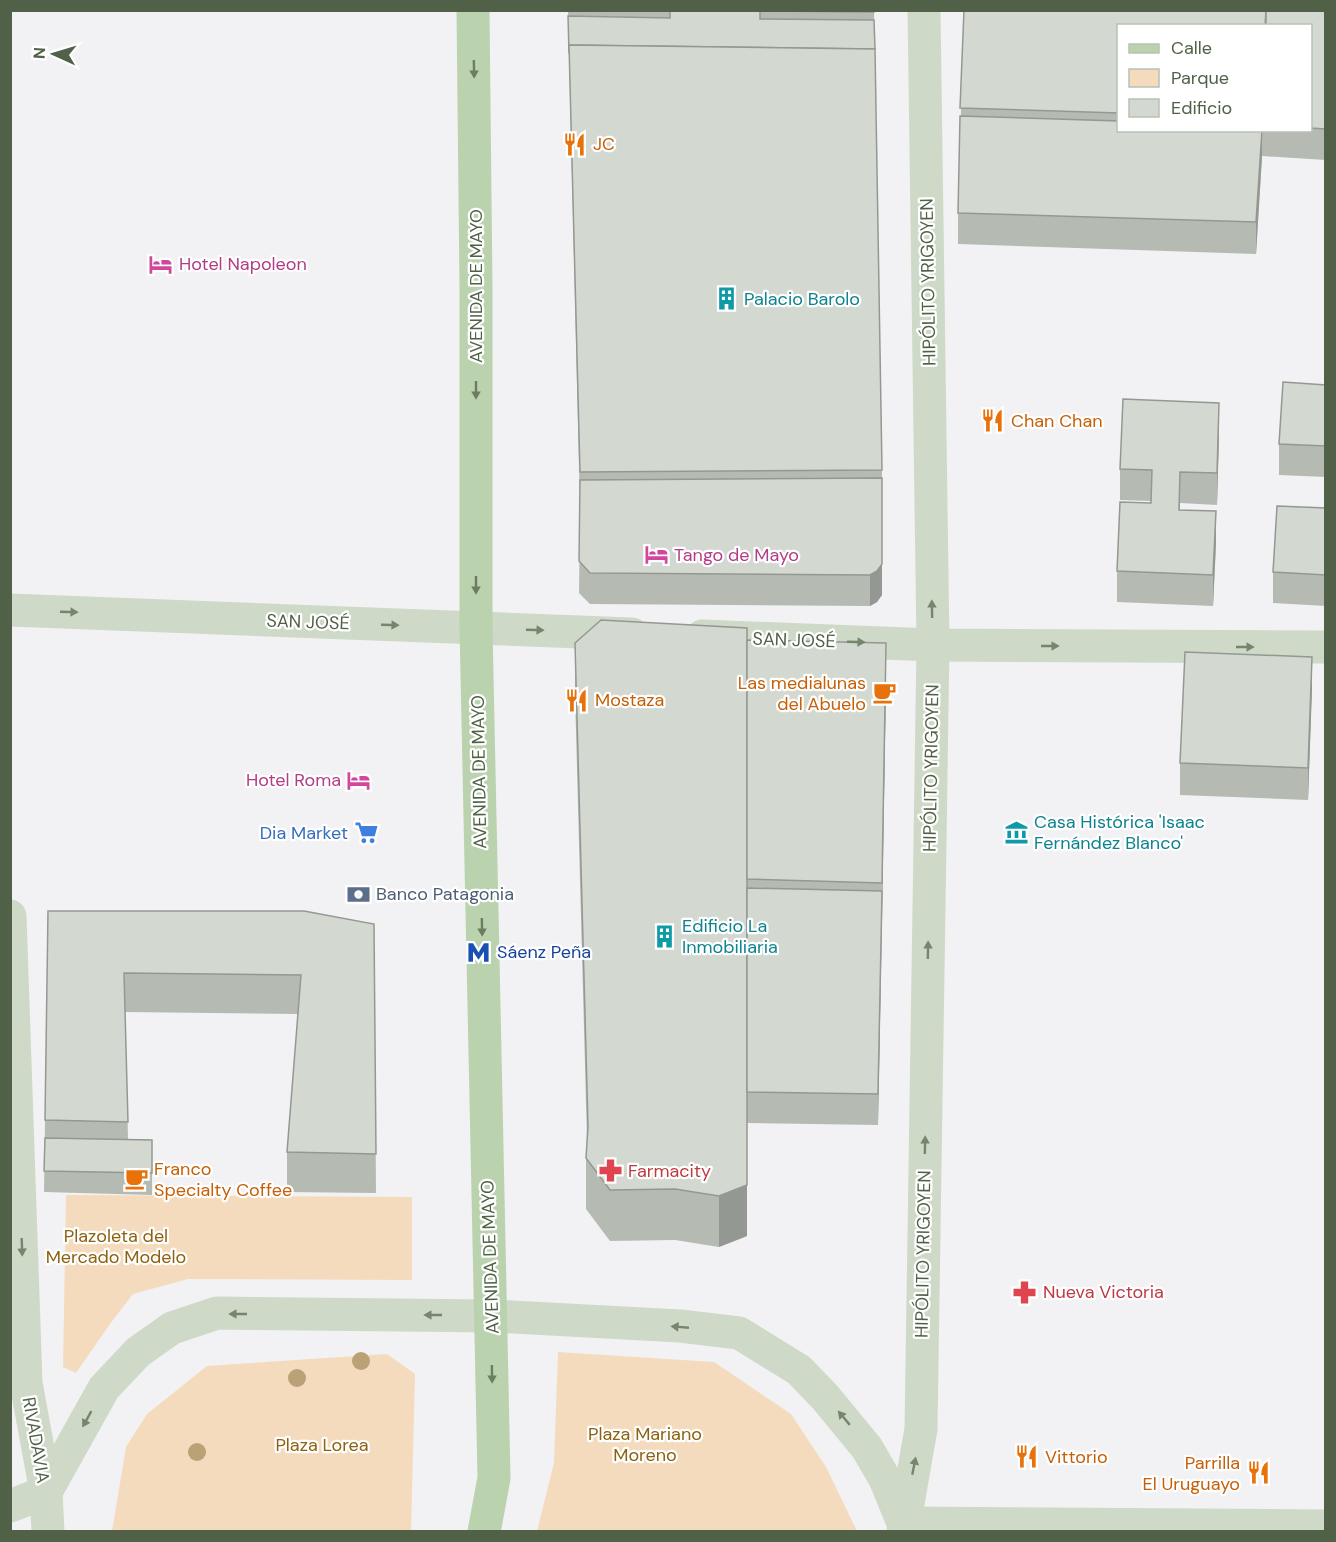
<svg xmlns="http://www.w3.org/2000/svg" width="1336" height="1542" font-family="'DM Sans',sans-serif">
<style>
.green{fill:#f4dbbe}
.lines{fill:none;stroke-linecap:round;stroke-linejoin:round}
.minor{stroke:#cedac7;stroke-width:33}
.major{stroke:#bbd2af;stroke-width:33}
.tree{fill:#baa276}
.wall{fill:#b5bbb3;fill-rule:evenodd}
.shaded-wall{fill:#949892}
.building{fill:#d3d9d0;stroke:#949892;stroke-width:1.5}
.oneway{fill:#6c7d61}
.oneway2{fill:#76856d}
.labels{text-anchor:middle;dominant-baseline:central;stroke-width:4.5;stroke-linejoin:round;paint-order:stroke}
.food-label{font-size:18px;fill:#c56008;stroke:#fff;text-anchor:start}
.hotel-label{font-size:18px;fill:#b23c85;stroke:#fff;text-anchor:start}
.street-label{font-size:18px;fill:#516147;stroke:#fff}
.culture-label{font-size:18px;fill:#0d838f;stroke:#fff;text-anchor:start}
.shop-label{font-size:18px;fill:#366cbe;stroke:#fff;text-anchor:end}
.service-label{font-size:18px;fill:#4e5e75;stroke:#fff;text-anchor:start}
.transit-label{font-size:18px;fill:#164399;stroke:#fff;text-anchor:start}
.health-label{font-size:18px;fill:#be3a42;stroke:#fff;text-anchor:start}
.park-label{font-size:18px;fill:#8c610f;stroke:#fff}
</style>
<rect width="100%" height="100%" fill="#f2f2f4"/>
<g class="green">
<path d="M66,1195L412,1197V1280L188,1279L133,1294L110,1324L76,1373L63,1367Z"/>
<path d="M558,1352L714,1362L791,1414L826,1467L857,1531H537L554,1463Z"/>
<path d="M387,1354L415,1374L411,1531H112L126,1447L147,1414L207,1366Z"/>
</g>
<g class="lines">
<g class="minor">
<path d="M10,610L632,634"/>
<path d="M702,636L933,645L1326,647"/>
<path d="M10,916L26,1383L46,1492L48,1532"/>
<path d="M46,1492L104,1388L138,1352L172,1328L217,1313L492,1316L680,1326L739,1333L799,1370L825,1397L867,1448L885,1479L903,1523"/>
<path d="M10,1506L46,1492"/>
<path d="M903,1523L1326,1526"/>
<path d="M903,1532L921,1429L933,645L924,10"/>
</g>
<path class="major" d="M473,10L476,288V628L494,1478L484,1532"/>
</g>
<g class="tree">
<circle cx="361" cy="1361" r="9"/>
<circle cx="297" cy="1378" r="9"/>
<circle cx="197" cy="1452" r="9"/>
</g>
<g class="wall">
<path d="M568,10H874L882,470V595L877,602L870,606L590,604L579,593L580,509Z"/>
<path d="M964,10H1326V160L1262,156L1256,254L958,244V213ZM1119,26H1311V130H1119Z"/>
<path d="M1326,385V477L1279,475V444Z"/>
<path d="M1219,434L1217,505L1180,503V510L1216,543L1213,606L1117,602V571L1151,501L1120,500V469Z"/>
<path d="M1326,508V606L1273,603V572Z"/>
<path d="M747,640L886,682L878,1125L747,1123V1236L719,1247L675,1240L610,1241L586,1209V1158L587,1140L575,695V643Z"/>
<path d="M1312,688L1308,800L1180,795V763Z"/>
<path d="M48,911L374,924L376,1193L287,1192V1152L298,1014L125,1012L128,1139L152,1140V1195L44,1192Z"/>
</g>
<g class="shaded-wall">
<path d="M1262,130V156L1256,254V222Z"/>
<path d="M1219,403V434L1217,505V473Z"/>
<path d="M1180,472V503L1179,541V510Z"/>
<path d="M1216,511V543L1213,606V575Z"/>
<path d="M882,564V595L877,602L870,606V575Z"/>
<path d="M886,643V682L882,922V883Z"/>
<path d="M1312,657V688L1308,800V768Z"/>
<path d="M882,891V922L878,1125V1094Z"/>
<path d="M747,1185V1236L719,1247V1196Z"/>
</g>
<g class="building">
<path d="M670,10H760V19L874,20L875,49L569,45V53L568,16L670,18Z"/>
<path d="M760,10H874V12L760,11Z"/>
<path d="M964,10H1266L1265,26H1119V113L960,108Z"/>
<path d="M1266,10H1326V129L1311,128V26H1266Z"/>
<path d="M569,45L875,49L882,470L580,472Z"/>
<path d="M960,116L1119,121V130H1262L1256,222L958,213Z"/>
<path d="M1283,382L1326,385V446L1279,444Z"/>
<path d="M1123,399L1219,403L1217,473L1180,472L1179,510L1216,511L1213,575L1117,571L1120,502L1151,503L1152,470L1120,469Z"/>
<path d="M882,478V564L877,571L870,575L590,573L579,561L580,480Z"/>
<path d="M1277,506L1326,508V575L1273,572Z"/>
<path d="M601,620L747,628V1185L719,1196L675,1189L610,1190L586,1158L588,1126L575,643Z"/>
<path d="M747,640L886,643L882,883L747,879Z"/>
<path d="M1185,652L1312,657L1308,768L1180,763Z"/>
<path d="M747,888L882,891L878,1094L747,1092Z"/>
<path d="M48,911H304L374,924L376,1154L287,1152L301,975L124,973L128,1122L45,1120Z"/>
<path d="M45,1138L152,1140V1173L44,1171Z"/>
</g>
<defs><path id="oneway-solid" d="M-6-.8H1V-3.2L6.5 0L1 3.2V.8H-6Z" transform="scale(1.5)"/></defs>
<g class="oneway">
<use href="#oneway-solid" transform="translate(474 69) rotate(89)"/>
<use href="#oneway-solid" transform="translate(476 390) rotate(90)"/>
<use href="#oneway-solid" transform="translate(476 585) rotate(90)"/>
<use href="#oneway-solid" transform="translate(482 927) rotate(89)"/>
<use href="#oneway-solid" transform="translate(492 1374) rotate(89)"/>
</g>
<g class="oneway2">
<use href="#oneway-solid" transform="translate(932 609) rotate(-91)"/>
<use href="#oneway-solid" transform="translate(69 612) rotate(2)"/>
<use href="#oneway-solid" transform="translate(390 625) rotate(2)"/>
<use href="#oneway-solid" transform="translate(535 630) rotate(2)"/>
<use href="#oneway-solid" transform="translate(856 642) rotate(2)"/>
<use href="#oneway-solid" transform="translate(1050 646)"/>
<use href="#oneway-solid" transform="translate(1245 647)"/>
<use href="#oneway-solid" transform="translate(928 950) rotate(-89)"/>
<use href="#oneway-solid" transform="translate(925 1145) rotate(-89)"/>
<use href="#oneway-solid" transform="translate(22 1247) rotate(88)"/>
<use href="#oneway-solid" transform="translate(238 1314) rotate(-180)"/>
<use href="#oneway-solid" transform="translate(433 1315) rotate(-180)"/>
<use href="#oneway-solid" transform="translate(680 1327) rotate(-175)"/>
<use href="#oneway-solid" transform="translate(844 1418) rotate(-130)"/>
<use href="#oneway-solid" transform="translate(87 1419) rotate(119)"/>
<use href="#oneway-solid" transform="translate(914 1466) rotate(-79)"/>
</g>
<defs>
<symbol id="restaurant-bare" viewBox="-9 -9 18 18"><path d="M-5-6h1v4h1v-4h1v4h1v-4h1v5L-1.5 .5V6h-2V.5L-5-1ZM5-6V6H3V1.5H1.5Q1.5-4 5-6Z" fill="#e8710a" stroke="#fff" stroke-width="2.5" paint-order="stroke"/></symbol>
<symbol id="hotel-bare" viewBox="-9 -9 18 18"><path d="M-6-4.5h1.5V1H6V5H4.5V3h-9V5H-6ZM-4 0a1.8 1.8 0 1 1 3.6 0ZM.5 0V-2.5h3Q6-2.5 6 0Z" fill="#d1479c" stroke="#fff" stroke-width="2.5" paint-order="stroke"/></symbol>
<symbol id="building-bare" viewBox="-9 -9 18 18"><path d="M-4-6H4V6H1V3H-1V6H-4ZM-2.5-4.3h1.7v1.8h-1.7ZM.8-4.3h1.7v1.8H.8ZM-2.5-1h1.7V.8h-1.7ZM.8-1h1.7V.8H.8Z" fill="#0f9aa8" stroke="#fff" stroke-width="2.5" paint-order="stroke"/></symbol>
<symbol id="cafe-bare" viewBox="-9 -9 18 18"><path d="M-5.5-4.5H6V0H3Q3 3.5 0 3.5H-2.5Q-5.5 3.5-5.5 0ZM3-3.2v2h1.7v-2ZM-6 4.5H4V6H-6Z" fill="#e8710a" stroke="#fff" stroke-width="2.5" paint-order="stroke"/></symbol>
<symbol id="museum-bare" viewBox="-9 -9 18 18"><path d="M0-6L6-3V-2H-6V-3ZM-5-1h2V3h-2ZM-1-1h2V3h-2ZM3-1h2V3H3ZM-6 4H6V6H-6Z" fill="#0f9aa8" stroke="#fff" stroke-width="2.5" paint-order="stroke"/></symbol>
<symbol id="supermarket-bare" viewBox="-9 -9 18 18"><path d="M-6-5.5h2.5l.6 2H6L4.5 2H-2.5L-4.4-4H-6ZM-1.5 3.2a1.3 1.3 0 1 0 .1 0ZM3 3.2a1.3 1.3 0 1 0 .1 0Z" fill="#3f7fe0" stroke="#fff" stroke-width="2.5" paint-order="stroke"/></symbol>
<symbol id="bank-bare" viewBox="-9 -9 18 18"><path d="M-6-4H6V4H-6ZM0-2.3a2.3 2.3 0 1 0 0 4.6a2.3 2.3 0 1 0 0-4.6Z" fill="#5c6f8a" stroke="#fff" stroke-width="2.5" paint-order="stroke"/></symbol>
<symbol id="metro-bare" viewBox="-9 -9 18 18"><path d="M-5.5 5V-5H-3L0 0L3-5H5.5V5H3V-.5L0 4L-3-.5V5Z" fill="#1a4fb4" stroke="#fff" stroke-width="2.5" paint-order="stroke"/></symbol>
<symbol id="pharmacy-bare" viewBox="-9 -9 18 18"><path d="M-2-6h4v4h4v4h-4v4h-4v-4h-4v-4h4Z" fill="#e0444e" stroke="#fff" stroke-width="2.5" paint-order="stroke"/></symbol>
</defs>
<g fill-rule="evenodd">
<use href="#restaurant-bare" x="558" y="128" width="33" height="33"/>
<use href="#hotel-bare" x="144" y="248" width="33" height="33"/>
<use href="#building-bare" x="710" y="282" width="33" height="33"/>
<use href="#restaurant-bare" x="976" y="404" width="33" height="33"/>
<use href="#hotel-bare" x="640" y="538" width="33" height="33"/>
<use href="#cafe-bare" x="868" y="676" width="33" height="33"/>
<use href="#restaurant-bare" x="560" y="684" width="33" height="33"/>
<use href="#hotel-bare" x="342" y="764" width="33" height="33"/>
<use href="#museum-bare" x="1000" y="816" width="33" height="33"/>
<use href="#supermarket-bare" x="350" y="816" width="33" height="33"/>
<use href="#bank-bare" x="342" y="878" width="33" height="33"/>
<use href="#building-bare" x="648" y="920" width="33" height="33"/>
<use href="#metro-bare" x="462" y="936" width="33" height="33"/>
<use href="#pharmacy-bare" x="594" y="1154" width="33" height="33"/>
<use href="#cafe-bare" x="120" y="1162" width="33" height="33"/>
<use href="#pharmacy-bare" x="1008" y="1276" width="33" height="33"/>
<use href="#restaurant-bare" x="1010" y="1440" width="33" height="33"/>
<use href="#restaurant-bare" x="1242" y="1456" width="33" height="33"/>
</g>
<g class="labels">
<g class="food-label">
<text x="593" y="144">JC</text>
<text x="1011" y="421">Chan Chan</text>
<text x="866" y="683" text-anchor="end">Las medialunas<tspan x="866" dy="21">del Abuelo</tspan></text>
<text x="595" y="700">Mostaza</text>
<text x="154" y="1169">Franco<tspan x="154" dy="21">Specialty Coffee</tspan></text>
<text x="1045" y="1457">Vittorio</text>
<text x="1240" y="1463" text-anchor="end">Parrilla<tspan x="1240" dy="21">El Uruguayo</tspan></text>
</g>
<g class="hotel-label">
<text x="179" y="264">Hotel Napoleon</text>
<text x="674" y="555">Tango de Mayo</text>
<text x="341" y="780" text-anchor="end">Hotel Roma</text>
</g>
<g class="street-label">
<text transform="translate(928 282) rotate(-91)">HIPÓLITO YRIGOYEN</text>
<text transform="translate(476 286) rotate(-90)">AVENIDA DE MAYO</text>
<text transform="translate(308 622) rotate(2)">SAN JOSÉ</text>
<text transform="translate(794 640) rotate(2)">SAN JOSÉ</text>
<text transform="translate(931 768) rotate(-89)">HIPÓLITO YRIGOYEN</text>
<text transform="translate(479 772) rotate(-91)">AVENIDA DE MAYO</text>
<text transform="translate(923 1254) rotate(-89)">HIPÓLITO YRIGOYEN</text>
<text transform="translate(490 1257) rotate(-92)">AVENIDA DE MAYO</text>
<text transform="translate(36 1440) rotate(80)">RIVADAVIA</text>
</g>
<g class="culture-label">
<text x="744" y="299">Palacio Barolo</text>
<text x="1034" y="822">Casa Histórica 'Isaac<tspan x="1034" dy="21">Fernández Blanco'</tspan></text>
<text x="682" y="926">Edificio La<tspan x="682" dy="21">Inmobiliaria</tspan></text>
</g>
<g class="shop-label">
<text x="348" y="833">Dia Market</text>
</g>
<g class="service-label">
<text x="376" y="894">Banco Patagonia</text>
</g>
<g class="transit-label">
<text x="497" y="952">Sáenz Peña</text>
</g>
<g class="health-label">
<text x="628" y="1171">Farmacity</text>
<text x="1043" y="1292">Nueva Victoria</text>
</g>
<g class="park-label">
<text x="116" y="1236">Plazoleta del<tspan x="116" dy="21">Mercado Modelo</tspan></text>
<text x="645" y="1434">Plaza Mariano<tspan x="645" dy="21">Moreno</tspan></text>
<text x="322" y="1445">Plaza Lorea</text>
</g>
</g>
<rect width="1336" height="1542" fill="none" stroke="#516147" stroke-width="24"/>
<rect x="1117" y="24" width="195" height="108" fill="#ffffff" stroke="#b9c0b5" stroke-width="1.5"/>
<rect x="1129" y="44" width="30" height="9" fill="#bbd2af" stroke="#b9c0b5" stroke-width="1.5"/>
<text x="1171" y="54" font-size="18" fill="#516147">Calle</text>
<rect x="1129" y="69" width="30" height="18" fill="#f4dbbe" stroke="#b9c0b5" stroke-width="1.5"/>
<text x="1171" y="84" font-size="18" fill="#516147">Parque</text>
<rect x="1129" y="99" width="30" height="18" fill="#d3d9d0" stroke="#b9c0b5" stroke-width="1.5"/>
<text x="1171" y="114" font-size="18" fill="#516147">Edificio</text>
<g transform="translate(54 54) rotate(274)" stroke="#ffffff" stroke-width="4.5" paint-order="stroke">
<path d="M0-4.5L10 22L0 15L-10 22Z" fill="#516147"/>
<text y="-9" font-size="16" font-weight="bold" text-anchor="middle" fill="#516147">N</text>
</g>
</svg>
